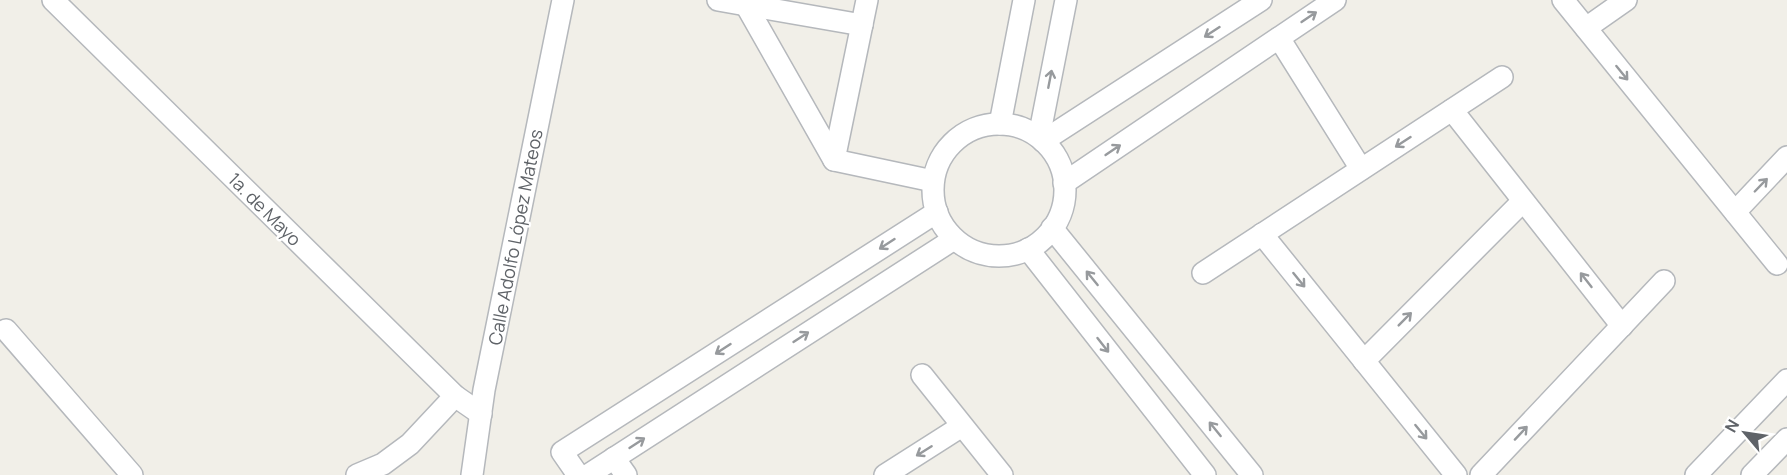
<svg xmlns="http://www.w3.org/2000/svg" width="1787" height="475" font-family="Manrope,sans-serif">
<style>
.lines{fill:none;stroke-linecap:round;stroke-linejoin:round}
.minor-casing{stroke:#b5b8bc;stroke-width:24}
.minor{stroke:#fff;stroke-width:21}
.oneway{stroke:#979a9d}
.labels{text-anchor:middle;dominant-baseline:central;stroke-width:4.5;stroke-linejoin:round;paint-order:stroke}
.street-label{font-size:18px;fill:#5f6368;stroke:#fff}
</style>
<rect width="100%" height="100%" fill="#f1efe8"/>
<g class="lines">
<defs>
<g id="minor">
<path d="M53,0L455,396L481,414"/>
<path d="M718,0L862,25"/>
<path d="M1563,0L1777,264"/>
<path d="M746,5L834,160L933,181"/>
<path d="M1586,28L1626,0"/>
<path d="M1279,38L1361,169"/>
<path d="M1452,110L1622,326"/>
<path d="M1000,124L1024,0"/>
<circle cx="999" cy="190" r="66"/>
<path d="M1039,137L1066,0"/>
<path d="M1043,141L1261,0"/>
<path d="M834,160L867,0"/>
<path d="M1064,183L1335,0"/>
<path d="M1735,212L1787,157"/>
<path d="M1052,228L1252,475"/>
<path d="M1262,234L1456,475"/>
<path d="M1028,249L1205,475"/>
<path d="M1203,273L1502,77"/>
<path d="M6,330L132,475"/>
<path d="M1364,361L1523,201"/>
<path d="M922,375L1002,475"/>
<path d="M614,458L626,475"/>
<path d="M357,475L383,464L410,444L455,396"/>
<path d="M472,475L484,390L563,0"/>
<path d="M578,475L562,452L937,212"/>
<path d="M588,475L954,239"/>
<path d="M885,475L962,426"/>
<path d="M1481,475L1664,281"/>
<path d="M1696,475L1787,380"/>
<path d="M1752,475L1787,439"/>
</g>
</defs>
<use href="#minor" class="minor-casing"/>
<use href="#minor" class="minor"/>
</g>
<defs><path id="oneway-shaft" d="M-6 0H5M1.5-3L5.5 0L1.5 3" fill="none" stroke-width="1.6" stroke-linecap="round" stroke-linejoin="round" transform="scale(1.5)"/></defs>
<g class="oneway">
<use href="#oneway-shaft" transform="translate(1309 17) rotate(-34)"/>
<use href="#oneway-shaft" transform="translate(1212 32) rotate(147)"/>
<use href="#oneway-shaft" transform="translate(1622 73) rotate(51)"/>
<use href="#oneway-shaft" transform="translate(1050 79) rotate(-79)"/>
<use href="#oneway-shaft" transform="translate(1403 142) rotate(147)"/>
<use href="#oneway-shaft" transform="translate(1113 150) rotate(-34)"/>
<use href="#oneway-shaft" transform="translate(1761 185) rotate(-46)"/>
<use href="#oneway-shaft" transform="translate(887 244) rotate(147)"/>
<use href="#oneway-shaft" transform="translate(1092 278) rotate(-129)"/>
<use href="#oneway-shaft" transform="translate(1299 280) rotate(51)"/>
<use href="#oneway-shaft" transform="translate(1586 280) rotate(-128)"/>
<use href="#oneway-shaft" transform="translate(1405 319) rotate(-45)"/>
<use href="#oneway-shaft" transform="translate(801 337) rotate(-33)"/>
<use href="#oneway-shaft" transform="translate(1103 345) rotate(52)"/>
<use href="#oneway-shaft" transform="translate(723 349) rotate(147)"/>
<use href="#oneway-shaft" transform="translate(1215 429) rotate(-129)"/>
<use href="#oneway-shaft" transform="translate(1421 432) rotate(51)"/>
<use href="#oneway-shaft" transform="translate(1521 433) rotate(-47)"/>
<use href="#oneway-shaft" transform="translate(637 443) rotate(-33)"/>
<use href="#oneway-shaft" transform="translate(924 451) rotate(148)"/>
</g>
<g class="labels">
<g class="street-label">
<text transform="translate(265 209) rotate(45)">1a. de Mayo</text>
<text transform="translate(515 237) rotate(-79)">Calle Adolfo López Mateos</text>
</g>
</g>
<g transform="translate(1745 433) rotate(299)" stroke="#ffffff" stroke-width="4.5" paint-order="stroke">
<path d="M0-4.5L10 22L0 15L-10 22Z" fill="#5f6368"/>
<text y="-9" font-size="16" font-weight="bold" text-anchor="middle" fill="#5f6368">N</text>
</g>
</svg>
